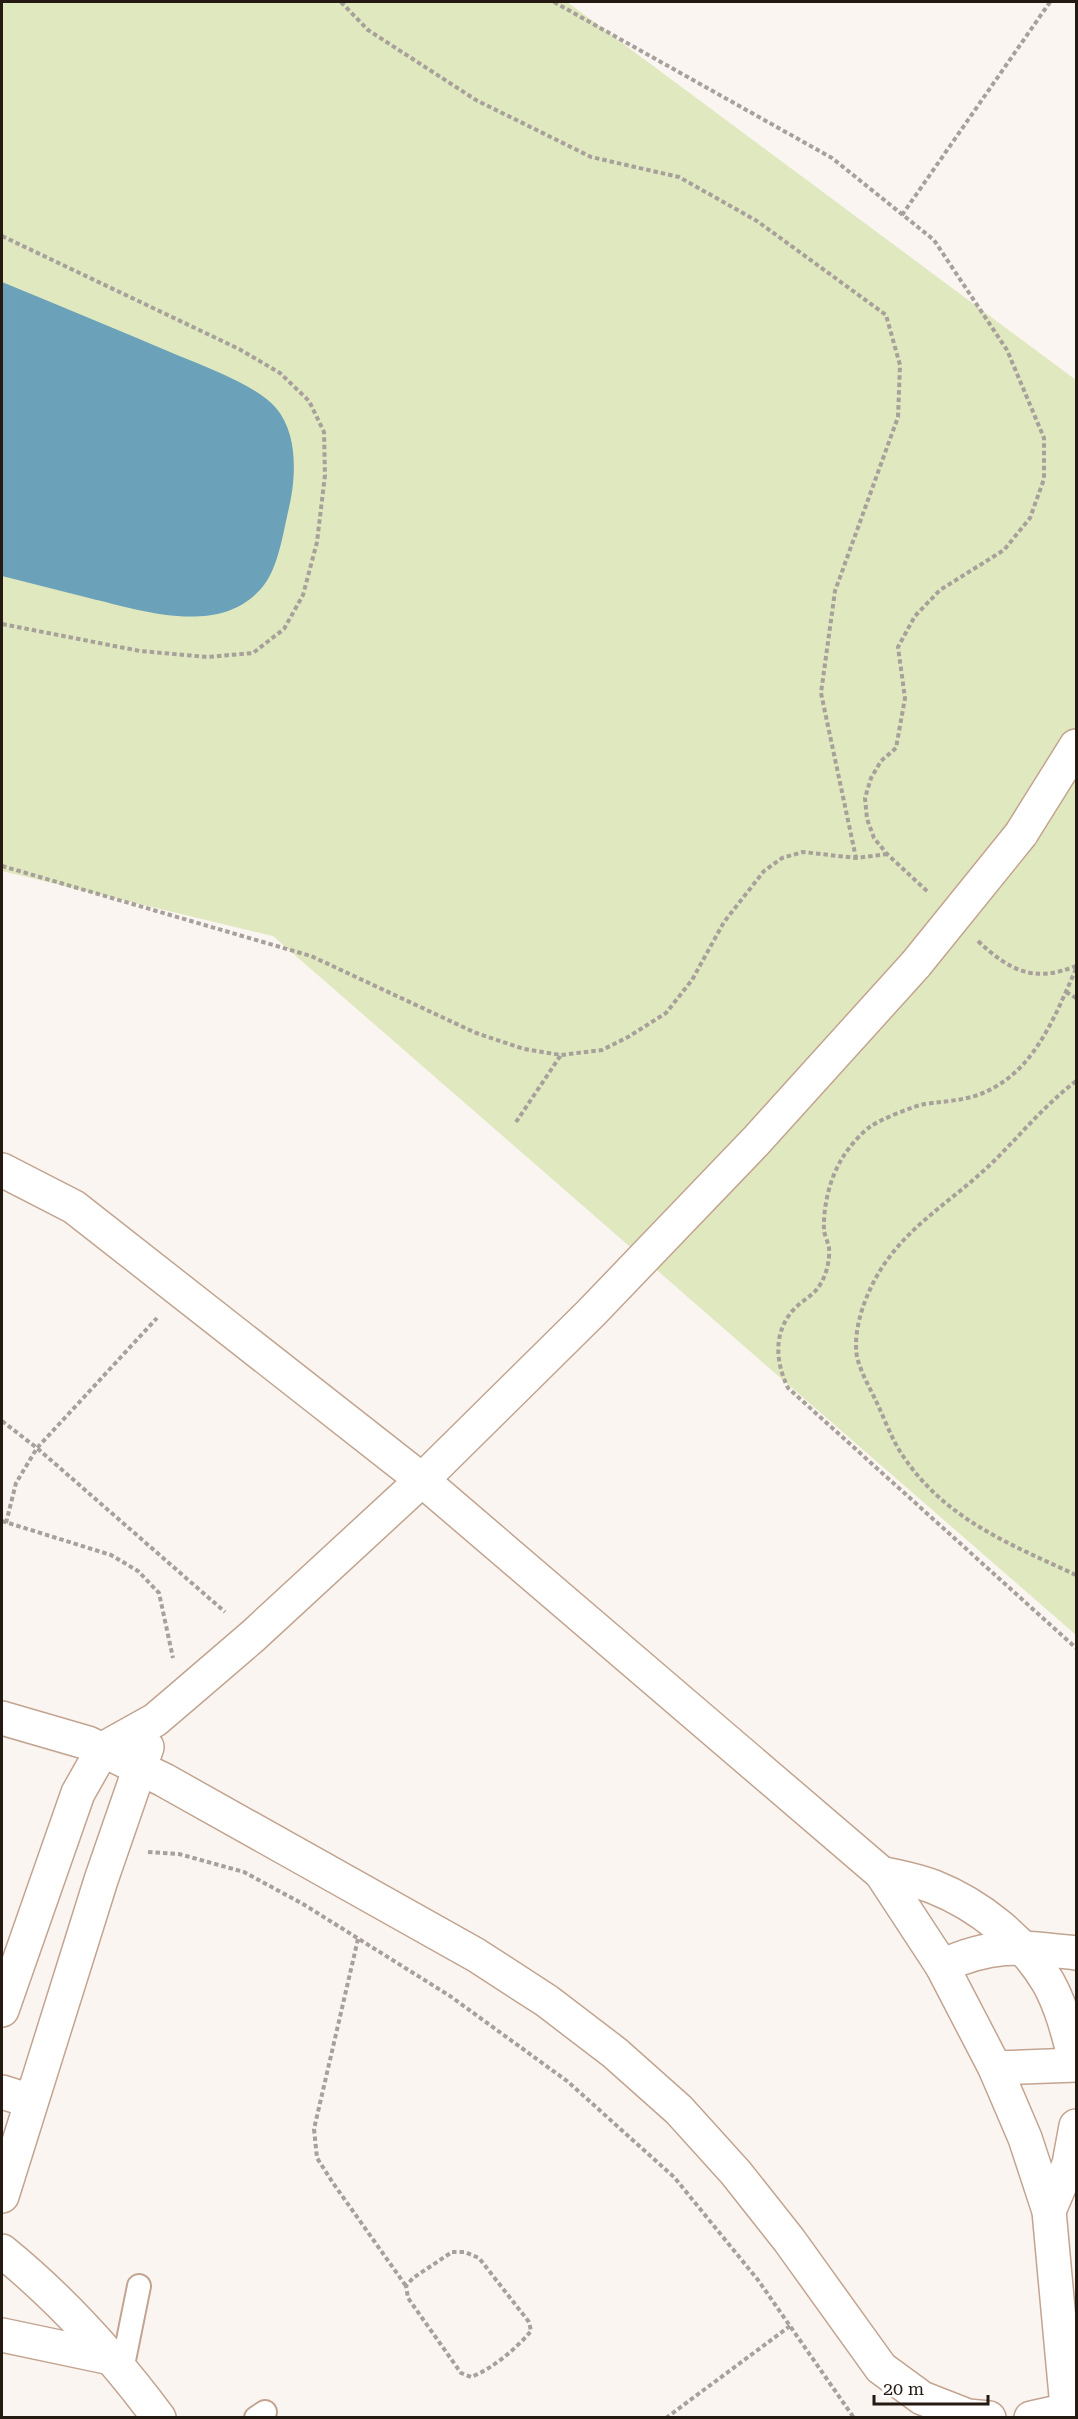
<svg xmlns="http://www.w3.org/2000/svg" width="1078" height="2419" font-family="'Roboto Serif',serif">
<style>
.green{fill:#dfe8be}
.water{fill:#6ba1b9}
.lines{fill:none;stroke-linecap:round;stroke-linejoin:round}
.service-casing{stroke:#c2a490;stroke-width:26}
.minor-casing{stroke:#c2a490;stroke-width:36}
.path{stroke:#a8a09b;stroke-width:4;stroke-dasharray:4.5 3;stroke-linecap:butt}
.service{stroke:#fff;stroke-width:22}
.minor{stroke:#fff;stroke-width:33}
.minor-bridge-casing{stroke:#c2a490;stroke-width:36;stroke-linecap:butt}
.minor-bridge{stroke:#fff;stroke-width:33}
</style>
<rect width="100%" height="100%" fill="#fbf5f1"/>
<path class="green" d="M2,2H567L1076,380V1635L273,936L2,871Z"/>
<path class="water" d="M2,282C60,306 119,330 177,355C206,367 256,385 276,408C299,435 296,480 288,512C283,534 278,567 264,585C223,638 143,611 89,598C60,591 31,583 2,576Z"/>
<g class="lines">
<defs>
<g id="service">
<path d="M122,2370L139,2286"/>
<path d="M256,2418L265,2412"/>
</g>
<g id="minor">
<path d="M1021,834L1076,746"/>
<path d="M2,1170L74,1207L422,1480L881,1873L942,1966L995,2068L1025,2138L1049,2211L1068,2418"/>
<path d="M2,1718L88,1743L164,1780L476,1955L547,2001L615,2053L679,2110L736,2173L789,2240L881,2368L922,2398L968,2416L989,2418"/>
<path d="M881,1873C898,1877 917,1880 934,1887C979,1905 1023,1940 1048,1982C1062,2007 1069,2036 1076,2064"/>
<path d="M942,1966C994,1942 1022,1947 1076,1953"/>
<path d="M2,2010L78,1793L103,1749L155,1720L182,1697L253,1636L422,1480L591,1313L756,1141L916,964"/>
<path d="M995,2068L1076,2065"/>
<path d="M2,2092L31,2101"/>
<path d="M2,2196L101,1880L147,1747"/>
<path d="M1049,2211L1069,2164L1076,2126"/>
<path d="M2,2251C61,2299 113,2356 159,2418"/>
<path d="M2,2335L111,2358"/>
<path d="M1031,2418L1067,2410"/>
</g>
</defs>
<use href="#service" class="service-casing"/>
<use href="#minor" class="minor-casing"/>
<g class="path">
<path d="M341,2L368,30L476,100L591,157L679,177L757,221L886,315L900,365L898,417L835,591L821,693L856,858"/>
<path d="M554,2L832,158L934,240L1007,350L1044,438V479L1030,518L1004,550L940,590L915,616L898,647L905,698L896,748L881,761L871,778L865,798L867,819L874,838L887,854L928,892"/>
<path d="M902,215L1050,2"/>
<path d="M2,236L239,349L280,373L309,401L324,432L325,475L317,542L303,595L284,629L253,653L207,657L140,651L2,624"/>
<path d="M2,866L311,956L476,1033L524,1049L561,1055L602,1050L628,1037L666,1013L692,980L724,922L764,871L782,858L803,852L856,858L887,854"/>
<path d="M978,941C1010,971 1034,983 1076,966"/>
<path d="M1076,969C1057,1011 1038,1063 995,1087C971,1101 952,1100 925,1104C913,1106 882,1119 871,1126C862,1132 849,1147 843,1157C830,1177 823,1206 824,1231C825,1236 828,1242 829,1248C830,1259 827,1273 821,1283C815,1295 804,1299 795,1308C773,1331 775,1361 788,1388L1076,1648"/>
<path d="M1066,992L1076,998"/>
<path d="M1076,1081C1045,1105 1022,1133 995,1160C958,1197 912,1222 883,1266C867,1290 852,1328 857,1357C861,1373 870,1388 877,1403C885,1420 892,1440 903,1456C946,1520 1010,1544 1076,1575"/>
<path d="M516,1122L561,1055"/>
<path d="M2,1421L37,1448L225,1612"/>
<path d="M2,1521L111,1555L138,1571L159,1593L173,1658"/>
<path d="M6,1523L16,1483L37,1448L157,1318"/>
<path d="M148,1852L179,1854L244,1872L303,1904L450,1996L567,2081L674,2177L758,2280L854,2418"/>
<path d="M358,1939L314,2129L317,2158L333,2183L406,2286"/>
<path d="M452,2252H465L479,2258L529,2322L531,2331C516,2349 492,2369 471,2377L461,2373L408,2298L406,2286L413,2278Z"/>
<path d="M666,2418L790,2326"/>
</g>
<use href="#service" class="service"/>
<use href="#minor" class="minor"/>
<defs>
<path id="minor-bridge" d="M916,964L1021,834"/>
</defs>
<use href="#minor-bridge" class="minor-bridge-casing"/>
<use href="#minor-bridge" class="minor-bridge"/>
</g>
<rect width="1078" height="2419" fill="none" stroke="#251a12" stroke-width="6"/>
<path d="M874 2395v9h114v-9" fill="none" stroke="#251a12" stroke-width="3"/>
<text x="883" y="2395" font-size="18" fill="#251a12" stroke="#ffffff" stroke-width="4.5" paint-order="stroke">20 m</text>
</svg>
